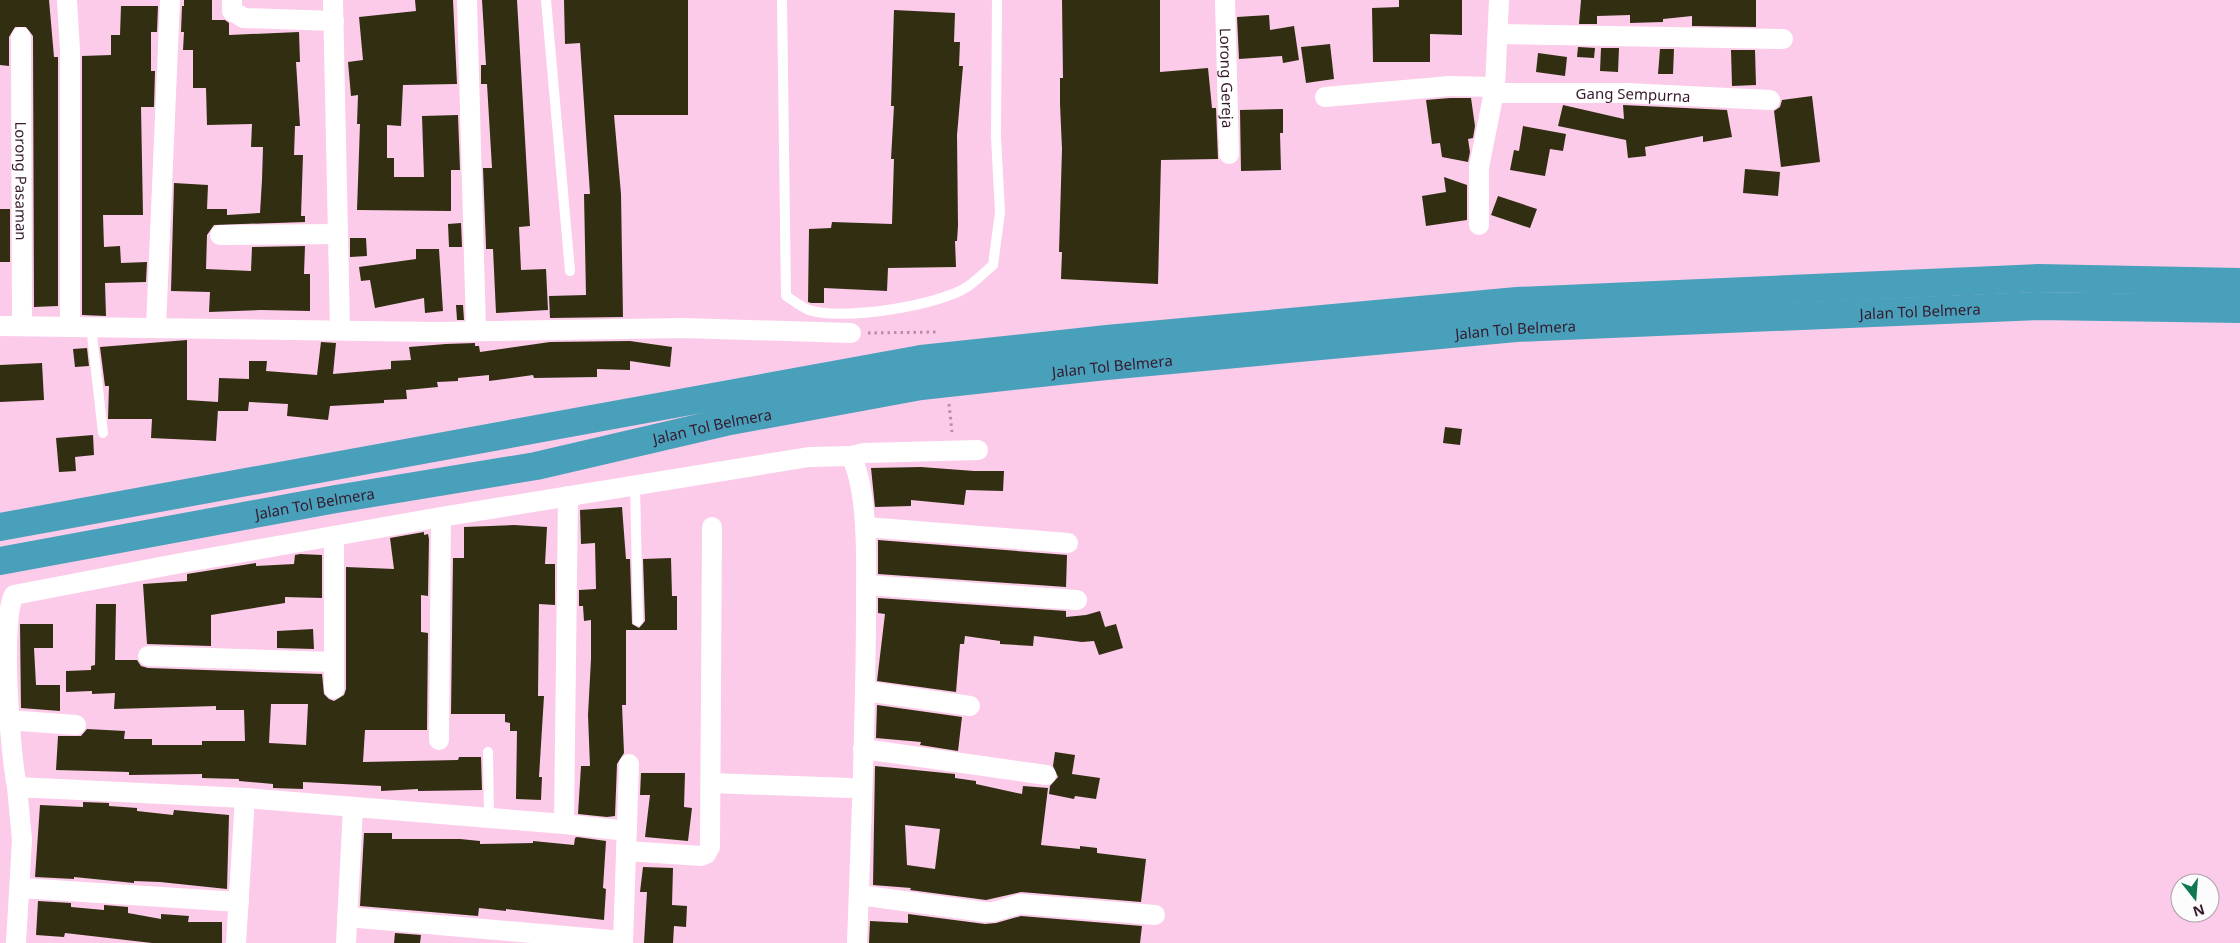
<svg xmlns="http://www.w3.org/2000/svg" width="2240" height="943" font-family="'Noto Sans',sans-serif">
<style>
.building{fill:#322e12;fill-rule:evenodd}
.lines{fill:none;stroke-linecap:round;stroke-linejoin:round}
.path{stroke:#b78ea8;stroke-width:3;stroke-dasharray:2.5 4;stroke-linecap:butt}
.service{stroke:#fff;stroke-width:10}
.minor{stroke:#fff;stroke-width:20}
.motorway{stroke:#49a0ba;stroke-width:28}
.labels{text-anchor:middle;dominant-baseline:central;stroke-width:5;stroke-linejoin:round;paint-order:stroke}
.street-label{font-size:15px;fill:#36192d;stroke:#fcfcfc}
</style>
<rect width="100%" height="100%" fill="#fbcbe9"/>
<g class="building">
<path d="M0,0H49L54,57H58V306L34,307L33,36L26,27H15L9,37V66L0,65Z"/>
<path d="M184,0H212V20H225L229,23V35L299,32L300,62H296L300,126H295L294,155H303L301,216H305V222L214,225L207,235L206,269L251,271L252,247L305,246L304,274H310V311L261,310L209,312L210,292L171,291L174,183L208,185L207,209H227V215L260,213L262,180L263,147H251L252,124L207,125L206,88H193V50H183L184,32H181L182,6H184Z"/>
<path d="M415,0H453L457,84L403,85L401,126L387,125V158H394V177H424L422,116L458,115L460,170H451V211L357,210L360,124H357L358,95L351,96L348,62L363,60L359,17L416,11Z"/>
<path d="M482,0H517L530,226L519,227L521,270L546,269L548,310L496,313L493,249H486V246L483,168H492L487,84H481V65H486Z"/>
<path d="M564,0H688V115H614L621,194L623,317L550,318L549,296L586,295L584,194H590L580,43L565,44Z"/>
<path d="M1062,0H1160V72L1208,68L1212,108H1216L1218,159L1161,160L1158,284L1061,279L1062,252H1059L1062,149L1060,104V78H1063Z"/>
<path d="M1399,0H1462V35L1430,34V62H1373L1372,8L1399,7Z"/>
<path d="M1581,0H1756V27L1692,26V16L1663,19V22L1630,23V15L1597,16V24H1579Z"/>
<path d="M121,6H158L157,32H151V71H155L154,107H141L143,215H103L104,247L120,246L121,263L147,262L146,282L105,283L106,316L82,315V56L111,55V35H120Z"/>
<path d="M894,10L955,13L954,42H960L959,66H963L957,135L958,226L957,241H955L956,267L888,268L887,291L824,288V303H811L808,302L809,229L831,228L832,222L892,224L894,159H891L894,106H891Z"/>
<path d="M1269,15L1270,30L1294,26L1299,60L1283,63L1282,56L1239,59L1237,17Z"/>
<path d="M1330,44L1334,79L1306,83L1301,47Z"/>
<path d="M1578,47L1595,48L1594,58L1577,57Z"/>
<path d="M1601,48H1619L1618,72L1600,71Z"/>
<path d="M1660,49H1674L1673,74H1658Z"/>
<path d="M1731,50H1755L1756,85L1732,86Z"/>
<path d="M1538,53L1567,57L1565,76L1536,72Z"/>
<path d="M1812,96L1820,162L1781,167L1774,111L1780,107L1782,100Z"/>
<path d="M1450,98H1471L1475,126L1473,138L1468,139L1470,152L1468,162L1442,157L1440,143L1432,144L1426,100Z"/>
<path d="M1563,105L1624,119L1623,105L1727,110L1732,137L1703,142V136L1645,147L1646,156L1628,158L1626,140L1558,126Z"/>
<path d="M1283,109V133H1280L1281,170L1241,171L1240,110Z"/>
<path d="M1523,126L1566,134L1563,151L1550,149L1545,176L1510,170L1514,150L1519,151Z"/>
<path d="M1745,169L1780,172L1778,196L1743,193Z"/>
<path d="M1444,177L1467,185V220L1426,226L1422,196L1446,192Z"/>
<path d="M1498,196L1537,209L1530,228L1491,215Z"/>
<rect x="0" y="209" width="10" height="53"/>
<path d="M461,223L462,247H449L448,224Z"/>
<path d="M350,238H366L367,256L350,257Z"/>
<path d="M416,249H439L443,311L425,313L424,298L375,308L370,280L361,281L359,267L416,259Z"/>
<path d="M456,305H463L464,320H457Z"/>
<path d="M187,340V400L218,402L219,378L249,379V361H267L266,371L317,375L321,342L336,343L333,374L391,369V361L411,360L409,347L446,344L475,343V346H479L480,352L550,342L630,341L672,347L670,367L630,361V370L597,369V377L534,378L533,375L489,381V375L458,378V381L437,382L438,387L406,390L407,399L384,400V403L330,406L328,420L287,416L288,404L249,402L248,411H218V409L216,441L151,438L152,419H108L109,386H105L100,347Z"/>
<path d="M87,348L89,366L75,367L73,349Z"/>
<path d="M42,363L44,400L0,402V365Z"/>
<path d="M1445,427L1462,429L1460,445L1443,443Z"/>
<path d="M93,435L94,455L75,457L76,471L59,472L56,438Z"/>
<path d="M921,467L974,471H1004L1003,491L966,490L964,505L911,500V506L875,507L871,468Z"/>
<path d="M622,507L626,559H630L632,624L639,628L645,621L643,559L671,558L672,596H677V630H626V705H622L624,753L617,764L615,816L607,817L578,814L581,766H590L588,715L591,659V620L584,621L583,606H579V590L596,589L595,543L581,544L580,510Z"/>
<path d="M514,525L547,527L545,564H555V605L539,604L538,696H544L539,777H542L541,800L516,799L517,731H510V723L505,722V714H451L453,558H464V527Z"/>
<path d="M424,532V535L428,534L429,539L428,596L421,595V632L428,633L427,730H365L363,762L458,760L459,757H481L482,790L418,791V789L381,791V786L303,782V789L273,788V784L239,781V779L202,778V774L129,775V772L56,770L58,736H81L87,729L125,731L124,739H152V745H202V741H245L244,710H216V706L114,709L115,693L92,694V691L66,692V671L91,670V666L95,665L96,604H116L115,660H137L141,666L148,668L322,674L324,694L329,699L334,701L344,695L346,689V567L394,569L390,538ZM271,704H308L306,745L269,743Z"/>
<path d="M878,540L1067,555L1066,587L878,574Z"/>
<path d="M300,554L322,555V598L285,597V603L211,615V646L147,644L143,584L187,581V574L256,563V566L294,564L295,555Z"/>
<path d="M878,598L1066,611V617L1086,615L1100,611L1105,627L1116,624L1123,648L1099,655L1094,641L1082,642L1034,636L1033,646L1000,644V641L965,636L964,644H960L956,692L877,681L885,614L878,613Z"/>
<path d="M20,624H53V648H34L36,685H60V711L21,708Z"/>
<path d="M313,629L314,649L277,648V631Z"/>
<path d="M877,705L962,717L958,751L920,745L921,742L876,738Z"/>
<path d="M1055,752L1075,755L1072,774L1100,778L1096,799L1075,796L1074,799L1049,794L1050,786L1058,777L1053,766Z"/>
<path d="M875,766L955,774V778L976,781V784L1022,794L1023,786L1048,788L1041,845L1080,849V846L1097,848V853L1146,859L1141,902L1021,892L986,900L910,890L911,888L873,885ZM905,825L940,829L935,869L907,865Z"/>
<path d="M641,773H685L684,807L692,808L688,841L645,837L650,795H640Z"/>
<path d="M83,802L109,803V806L137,808V811L173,815L174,810L229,815L227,889L160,882L134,881V883L74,877V879L35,877L40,805L83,807Z"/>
<path d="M364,833H392V839H460L480,841V844L533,843V841L574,845L575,838L577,837L606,841L603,888L606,889L604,920L506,909V911L479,908L478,916L360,906Z"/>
<path d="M643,867L673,868L672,905L687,906L686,927L674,926L673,943H644L647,892H640Z"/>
<path d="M38,901L71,903V907L104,910V905L128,907V913L161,919V914L189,916L188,922H222V943H152L65,933L64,937L36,935Z"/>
<path d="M908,914L985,924L996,923L1021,916L1142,926L1140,943H869L870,921L908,923Z"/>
<path d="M395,933L421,935L420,943H394Z"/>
</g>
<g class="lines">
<g class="path">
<path d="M868,333L937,332V334"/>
<path d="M949,404L952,432"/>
</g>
<g class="service">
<path d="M546,0L570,271"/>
<path d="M782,0L786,296C793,300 801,307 809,310C841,321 938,306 967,287C976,281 985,272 993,265L1000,212L996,137L997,0"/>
<path d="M91,326L103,433"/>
<path d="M635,486L638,621"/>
<path d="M488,752L489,818"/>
</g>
<g class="minor">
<path d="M67,0L70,50V326"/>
<path d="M232,0V11L244,18L334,21"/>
<path d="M333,0L340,329"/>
<path d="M467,0L476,331"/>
<path id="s1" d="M1225,0L1229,154"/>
<path d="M1498,34L1783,39"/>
<path id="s2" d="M21,37L22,325"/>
<path id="s3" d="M1494,93H1626L1770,100"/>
<path d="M1325,97L1450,86L1495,87"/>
<path d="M1479,225V167L1495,87L1499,0"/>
<path d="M220,235L338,234"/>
<path d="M0,326L438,332L683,328L851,333"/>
<path d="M156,327L170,0"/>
<path d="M851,456L864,453L978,450"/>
<path d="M866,527L1068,543"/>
<path d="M334,536V689"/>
<path d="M866,585L1077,600"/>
<path d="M148,656L334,662"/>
<path d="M866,691L970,706"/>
<path d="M7,720L76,725"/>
<path d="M439,740L441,517"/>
<path d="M863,749L1046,775"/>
<path d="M711,783L849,788"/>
<path d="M17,787C10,752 0,621 14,595L181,563L441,517L809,457L851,456C869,492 866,565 866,606C866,718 861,831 857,943"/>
<path d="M564,824L568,496"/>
<path d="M626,851L701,856L706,854L710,847L712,527"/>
<path d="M21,888L239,902"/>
<path d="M859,895L985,912H993L1020,904L1155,915"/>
<path d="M347,917L623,941"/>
<path d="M16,943L22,840L17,787L245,798L564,824L627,831"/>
<path d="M236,943L245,798"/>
<path d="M346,943L353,807"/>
<path d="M623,943L629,764"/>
</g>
<g class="motorway">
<path d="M0,527L921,359L1107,339L1517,301L2038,278L2240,282"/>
<path id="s4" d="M0,561L336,499L536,466L725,422L921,386L1106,366L1516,328L2037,306L2240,309"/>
</g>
</g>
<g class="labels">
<g class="street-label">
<text stroke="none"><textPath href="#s1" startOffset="78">Lorong Gereja</textPath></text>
<text stroke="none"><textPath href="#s3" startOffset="139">Gang Sempurna</textPath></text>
<text stroke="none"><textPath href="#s2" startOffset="144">Lorong Pasaman</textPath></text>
<text stroke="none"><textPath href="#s4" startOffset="1940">Jalan Tol Belmera</textPath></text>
<text stroke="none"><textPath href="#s4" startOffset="1535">Jalan Tol Belmera</textPath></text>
<text stroke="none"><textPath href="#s4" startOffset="1130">Jalan Tol Belmera</textPath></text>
<text stroke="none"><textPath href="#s4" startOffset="725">Jalan Tol Belmera</textPath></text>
<text stroke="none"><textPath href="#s4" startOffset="320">Jalan Tol Belmera</textPath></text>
</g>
</g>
<g transform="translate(2195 898) rotate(163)"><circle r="24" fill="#fcfcfc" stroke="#ada1a9"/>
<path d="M0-4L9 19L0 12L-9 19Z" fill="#107750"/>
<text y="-8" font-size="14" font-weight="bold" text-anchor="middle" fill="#36192d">N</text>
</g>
</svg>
